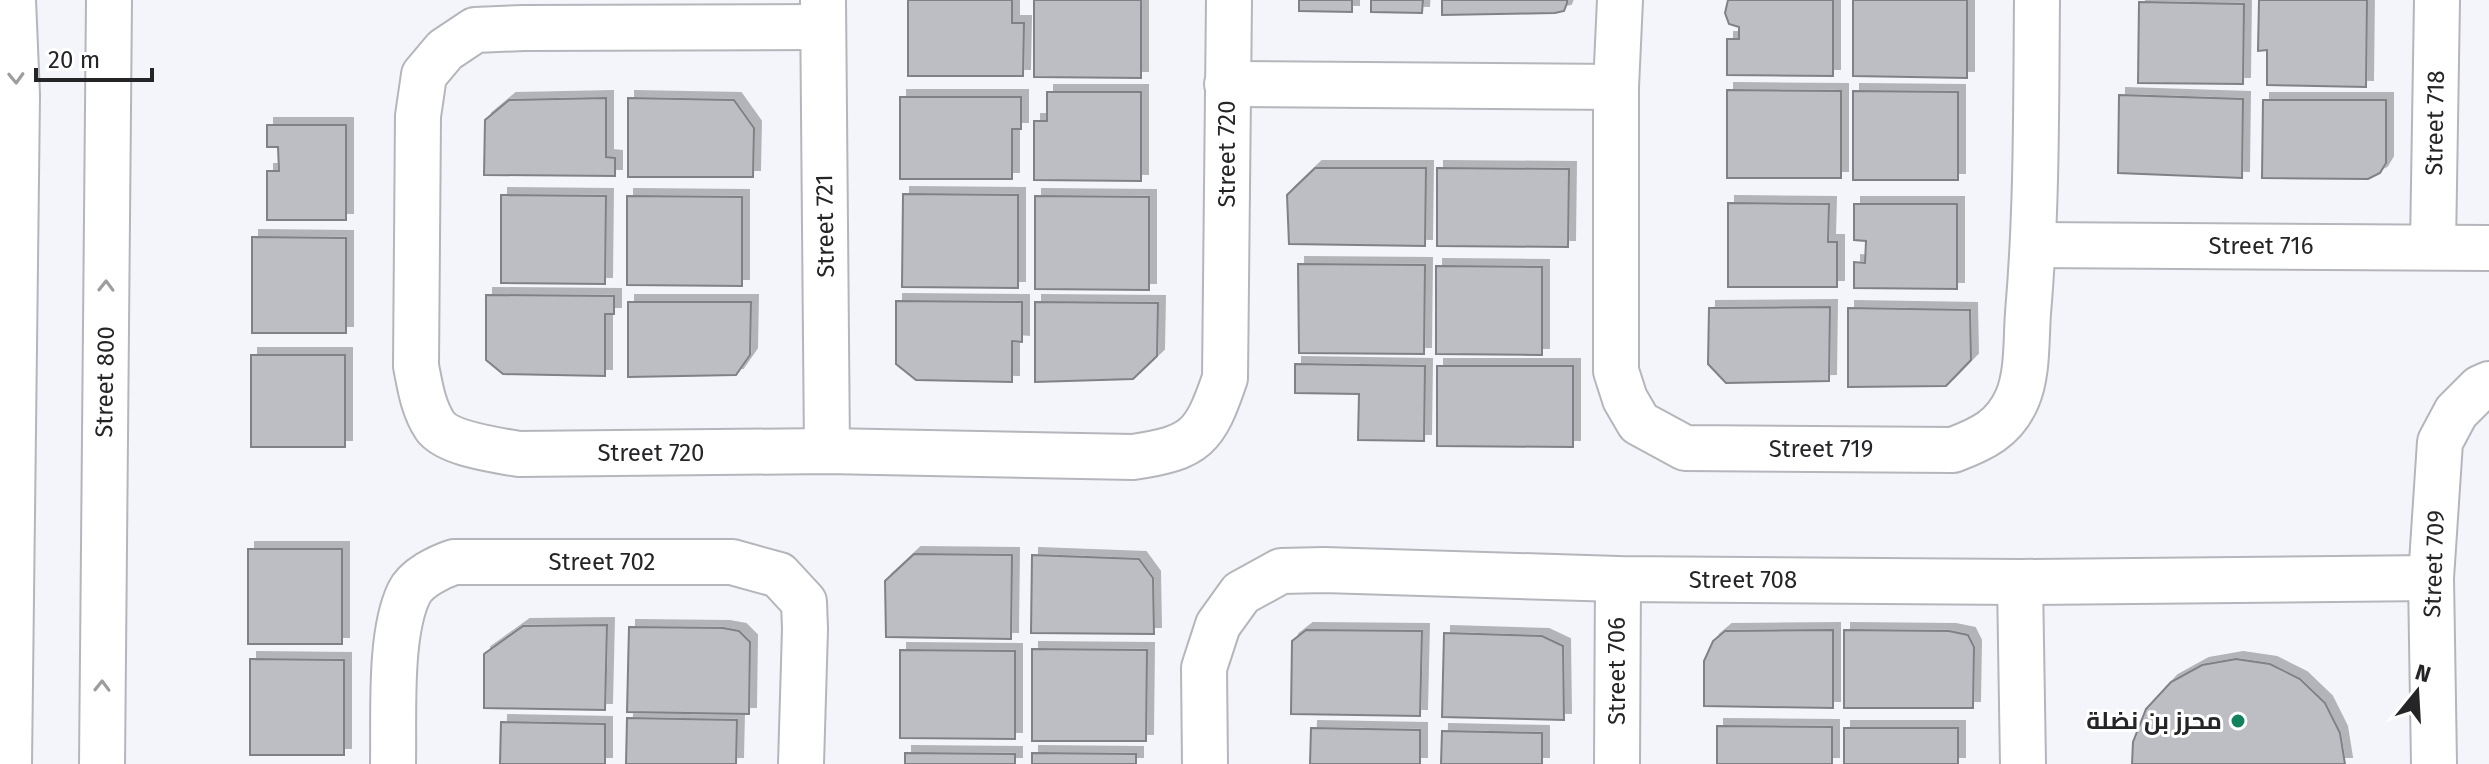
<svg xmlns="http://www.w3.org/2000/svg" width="2489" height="764" font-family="'Fira Sans',Cairo,sans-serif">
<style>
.building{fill:#bcbec3;stroke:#808186;stroke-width:2;filter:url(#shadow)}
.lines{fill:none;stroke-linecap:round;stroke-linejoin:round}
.minor-casing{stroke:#b5b6bb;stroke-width:48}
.tertiary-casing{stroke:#b5b6bb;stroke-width:48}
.minor{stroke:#fff;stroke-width:44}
.tertiary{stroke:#fff;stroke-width:44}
.oneway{stroke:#9d9d9e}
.poi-dot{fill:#12815e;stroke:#fff;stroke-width:3}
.labels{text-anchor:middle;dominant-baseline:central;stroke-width:6;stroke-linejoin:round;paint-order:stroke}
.street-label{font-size:24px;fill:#252527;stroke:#fff}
.poi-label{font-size:24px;font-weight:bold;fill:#252527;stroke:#fff;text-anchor:end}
</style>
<defs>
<filter id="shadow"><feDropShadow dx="7" dy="-7" stdDeviation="0" flood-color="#0004"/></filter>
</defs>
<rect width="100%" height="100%" fill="#f4f5fa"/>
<g class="building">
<path d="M908,0H1012V23H1024L1023,76H908Z"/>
<path d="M1034,0H1141V78L1034,77Z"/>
<path d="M1299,0H1352V12L1299,11Z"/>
<path d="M1371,0H1423L1422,13L1371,12Z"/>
<path d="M1442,0H1567V3L1564,11L1555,13L1442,15Z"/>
<path d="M1728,0H1833V76L1727,75V39H1739V27L1729,24L1725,13Z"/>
<path d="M1853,0H1967V78L1853,76Z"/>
<path d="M2259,0H2367L2366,87L2267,85V50L2258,51Z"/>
<path d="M2139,2L2244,4L2243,84L2138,83Z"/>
<path d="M1727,90L1841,91V178H1727Z"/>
<path d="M1853,91L1958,92V180H1853Z"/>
<path d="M1047,92H1141V181L1034,180V121H1047Z"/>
<path d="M2119,95L2243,99L2242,178L2118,173Z"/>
<path d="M900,97H1021V129H1012V179H900Z"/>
<path d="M606,98V157L615,158V176L484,175L485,120L509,100Z"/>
<path d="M628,98L734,100L754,128L753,177H628Z"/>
<path d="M2263,100H2386V163L2380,173L2368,179L2262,178Z"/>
<path d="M267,125H346V220H267V171H279L278,147H267Z"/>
<path d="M1315,168H1426L1425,246L1289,244L1287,195Z"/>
<path d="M1437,168L1569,169L1568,247L1437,246Z"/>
<path d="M903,194L1018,195V288L902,287Z"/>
<path d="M501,195L606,196L605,284L501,283Z"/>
<path d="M627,196L742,197V286L627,285Z"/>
<path d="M1035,196L1149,197V290L1035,289Z"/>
<path d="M1728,203L1829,204L1828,242H1837V287H1728Z"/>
<path d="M1854,204H1957V289L1854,288V262L1865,263L1866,241L1854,240Z"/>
<path d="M252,237L346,238V333H252Z"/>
<path d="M1298,264L1425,265L1424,354L1299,353Z"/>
<path d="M1436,266L1542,267V355L1436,354Z"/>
<path d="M486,295L614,296V314H605V376L503,374L486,360Z"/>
<path d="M896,301L1022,302V342L1012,341V382L916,380L896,364Z"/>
<path d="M628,302H751L750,355L736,375L628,377Z"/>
<path d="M1035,302L1158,303L1157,356L1133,379L1035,382Z"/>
<path d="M1830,307L1829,381L1726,383L1708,364L1709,308Z"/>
<path d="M1848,308L1970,310L1971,360L1946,386L1848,387Z"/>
<rect x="251" y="355" width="94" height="92"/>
<path d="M1295,364L1425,366L1424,441L1358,440L1359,394L1295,393Z"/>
<path d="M1437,366H1573V447L1437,446Z"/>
<rect x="248" y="549" width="94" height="95"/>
<path d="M914,554L1012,555L1011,639L886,637L885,581Z"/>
<path d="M1032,555L1139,559L1153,578L1154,634L1031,633Z"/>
<path d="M607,625L605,710L484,708V654L523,626Z"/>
<path d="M629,627L723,628L739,631L750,642L749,714L627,712Z"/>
<path d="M1306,630L1422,631L1420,716L1291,714L1292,641Z"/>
<path d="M1833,630V708L1704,706V661L1713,641L1725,631Z"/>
<path d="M1844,630L1949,631L1968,635L1974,647L1973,708H1844Z"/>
<path d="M1444,633L1542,636L1563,646L1564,720L1442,717Z"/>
<path d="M1032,649L1147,650L1146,741H1032Z"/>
<path d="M900,650L1015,651V739L900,738Z"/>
<path d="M250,659L344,660V755H250Z"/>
<path d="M2236,659L2270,664L2300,679L2325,703L2340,733L2345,764H2132L2133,742L2146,709L2171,682L2202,665Z"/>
<path d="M627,718L737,720L736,764H626Z"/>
<path d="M501,722L605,724V764H500Z"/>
<path d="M1717,726L1832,727V764H1717Z"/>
<path d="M1311,728L1420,730V764H1310Z"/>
<rect x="1844" y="728" width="114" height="36"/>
<path d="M1442,731L1542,733V764H1441Z"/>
<path d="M905,753L1015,754V764H905Z"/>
<path d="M1032,753L1136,754V764H1032Z"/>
</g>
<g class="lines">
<defs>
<g id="minor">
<path d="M823,0L827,451"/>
<path d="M1620,0L1616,87V371L1625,399L1639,423L1685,448L1953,450C1982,439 2004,429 2017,399C2028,374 2026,340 2028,313C2037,209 2036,105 2037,0"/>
<path d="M823,27L523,28L475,30L445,50L424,75L418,116L416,366C420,386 423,408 435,426C448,444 497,450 518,454L827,451L1133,457C1196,448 1205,437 1225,378L1229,0"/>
<path d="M1227,84L1616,87"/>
<path d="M2034,245L2489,248"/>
<path d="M2433,246L2437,0"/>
<path d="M2020,582L2023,764"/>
<path d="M393,764C394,716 389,634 409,593C416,578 439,567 454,562H732L779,575L804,602L805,629L801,764"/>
<path d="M1205,764L1204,668L1218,625L1241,593L1281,571L1324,570L1618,579L2020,582L2431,578"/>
<path d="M1617,764L1618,579"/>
<path d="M2434,764L2431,578L2440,442L2456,412L2480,388L2489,384"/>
</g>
<g id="tertiary">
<path d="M9,764L17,95L13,0"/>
<path d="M102,764L109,0"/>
</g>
</defs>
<use href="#minor" class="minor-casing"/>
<use href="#tertiary" class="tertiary-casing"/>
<use href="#minor" class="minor"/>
<use href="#tertiary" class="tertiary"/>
</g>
<defs><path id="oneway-chevron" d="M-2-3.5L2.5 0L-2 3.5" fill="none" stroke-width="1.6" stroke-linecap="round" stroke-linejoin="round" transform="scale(2)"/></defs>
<g class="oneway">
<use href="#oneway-chevron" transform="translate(16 78) rotate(88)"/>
<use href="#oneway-chevron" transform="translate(106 286) rotate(-89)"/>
<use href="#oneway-chevron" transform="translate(102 686) rotate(-89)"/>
</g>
<circle class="poi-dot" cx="2238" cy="721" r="8"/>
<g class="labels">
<g class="street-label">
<text transform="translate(2435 123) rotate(-89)">Street 718</text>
<text transform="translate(1227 154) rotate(-90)">Street 720</text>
<text transform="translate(825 226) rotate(-91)">Street 721</text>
<text x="2261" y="246">Street 716</text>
<text transform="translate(105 382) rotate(-89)">Street 800</text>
<text x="1821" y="449">Street 719</text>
<text x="651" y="453">Street 720</text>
<text x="602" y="562">Street 702</text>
<text transform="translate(2434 564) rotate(-88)">Street 709</text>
<text x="1743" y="580">Street 708</text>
<text transform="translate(1617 671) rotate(-90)">Street 706</text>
</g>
<g class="poi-label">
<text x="2222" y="721">محرز بن نضلة</text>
</g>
</g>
<g transform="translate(2417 692) rotate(18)" stroke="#ffffff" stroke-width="6" paint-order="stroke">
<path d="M0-6L14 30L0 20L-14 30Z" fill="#252527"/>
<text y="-12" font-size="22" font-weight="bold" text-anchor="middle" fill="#252527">N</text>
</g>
<path d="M36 68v12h116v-12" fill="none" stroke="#252527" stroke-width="4"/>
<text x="48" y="68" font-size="24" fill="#252527" stroke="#ffffff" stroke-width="6" paint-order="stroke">20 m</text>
</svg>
